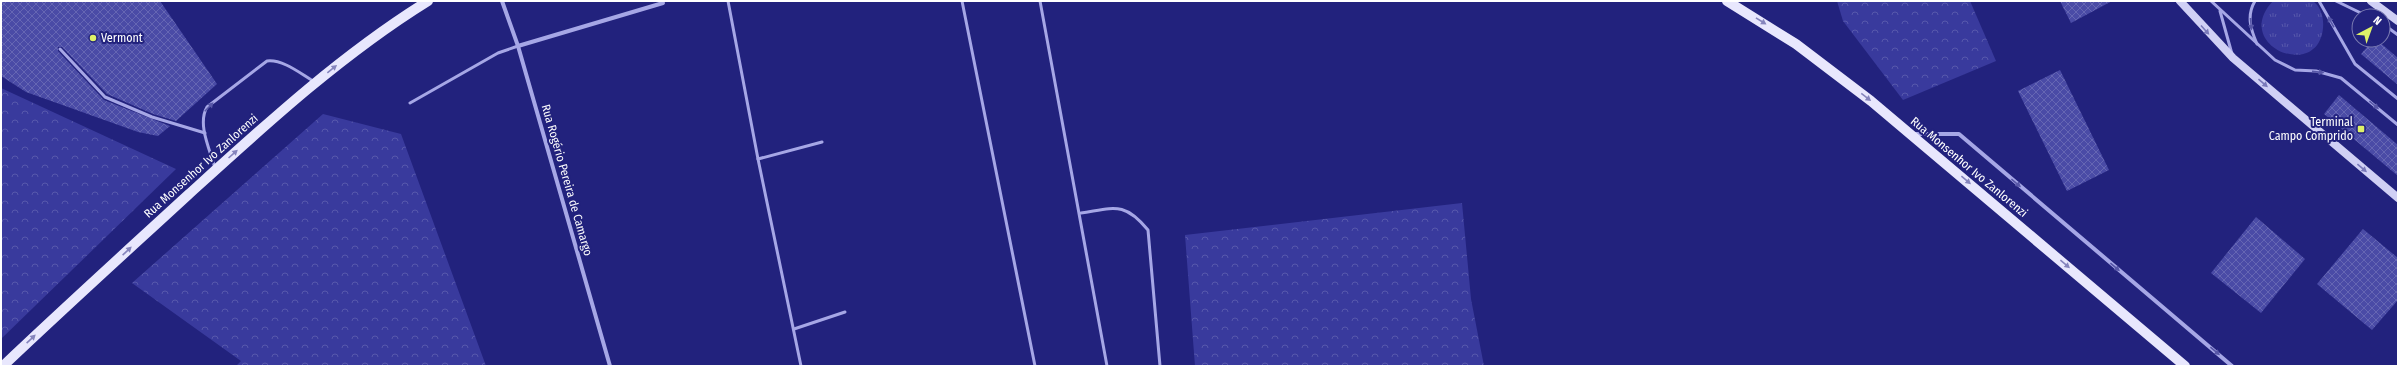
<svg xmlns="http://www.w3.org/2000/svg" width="2399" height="367" font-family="'Fira Sans Condensed',sans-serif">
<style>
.grass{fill:url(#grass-tufts)}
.forest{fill:url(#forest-crowns)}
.building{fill:url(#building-cross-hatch)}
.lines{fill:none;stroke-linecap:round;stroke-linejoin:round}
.lane{stroke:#a6a7e6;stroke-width:3}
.street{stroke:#a6a7e6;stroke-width:4}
.secondary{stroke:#d0d0f5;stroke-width:8}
.primary{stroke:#e8e7fd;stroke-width:10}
.oneway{fill:#8584bd}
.oneway2{fill:#5757a7}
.oneway3{fill:#7979b9}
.poi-dot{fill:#dff268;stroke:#22227d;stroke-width:1.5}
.labels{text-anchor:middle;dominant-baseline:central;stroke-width:4;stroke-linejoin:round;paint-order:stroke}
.poi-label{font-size:12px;fill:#fff;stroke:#22227d;text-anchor:start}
.street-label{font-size:12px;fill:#fff;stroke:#22227d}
</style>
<defs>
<pattern id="grass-tufts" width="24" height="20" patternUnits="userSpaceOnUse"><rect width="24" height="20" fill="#393a9d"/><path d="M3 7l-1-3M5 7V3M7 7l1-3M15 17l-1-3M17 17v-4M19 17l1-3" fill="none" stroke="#5758ac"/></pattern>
<pattern id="forest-crowns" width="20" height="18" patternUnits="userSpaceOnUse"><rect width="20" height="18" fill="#393a9d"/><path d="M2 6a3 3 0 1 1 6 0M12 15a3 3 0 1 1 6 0" fill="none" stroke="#5758ac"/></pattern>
<pattern id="building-cross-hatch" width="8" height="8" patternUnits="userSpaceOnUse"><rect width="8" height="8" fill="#4a4ba6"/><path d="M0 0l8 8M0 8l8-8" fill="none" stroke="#6566b3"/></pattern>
</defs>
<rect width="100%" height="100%" fill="#22227d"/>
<path class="grass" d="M2273,1H2313C2321,7 2324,18 2323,28C2318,82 2231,45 2273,1Z"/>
<g class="forest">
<path d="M1837,1H1970L1996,61L1903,100L1843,21Z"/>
<path d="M1,88L176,169L1,339Z"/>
<path d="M323,114L401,134L486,366H236L241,361L132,283Z"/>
<path d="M1462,203L1471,299L1484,366H1195L1185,235Z"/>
</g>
<g class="building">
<path d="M1,1H160L217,84L176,121L153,114L107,94L62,47H58V51L104,100L170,126L158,136L138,132L26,92L1,76Z"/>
<path d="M2060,1H2112L2071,23Z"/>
<path d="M2373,40H2377L2398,58V85L2361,54Z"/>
<path d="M2060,70L2109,170L2067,191L2018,91Z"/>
<path d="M2339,95L2398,145V176L2324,114Z"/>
<path d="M2256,217L2305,259L2261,313L2211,273Z"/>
<path d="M2363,229L2398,258V300L2372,330L2317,284Z"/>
</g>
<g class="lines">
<g class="lane">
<path d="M728,1L758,159L801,366"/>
<path d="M962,1L1035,366"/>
<path d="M1040,1L1107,366"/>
<path d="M2211,1L2275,60L2295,70L2316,71L2341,78L2398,125"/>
<path d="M2255,1C2246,16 2251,30 2257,44"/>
<path d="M2319,1L2355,64L2398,99"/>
<path d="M2336,1L2367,16"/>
<path d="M2220,11L2232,54"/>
<path d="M2383,24L2398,35"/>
<path d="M60,49L105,97L152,117L205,133"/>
<path d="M410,103L498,53L518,46"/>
<path d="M758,159L822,142"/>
<path d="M215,168C210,150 197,124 207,107L267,61C283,59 301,74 315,82"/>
<path d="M1081,213C1114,208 1124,201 1148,230L1160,366"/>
<path d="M794,329L845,312"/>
</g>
<g class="street">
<path d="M502,1L518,46L610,366"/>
<path d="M518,46L663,3"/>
<path d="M1914,134H1959L2232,366"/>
</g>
<g class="secondary">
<path d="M2180,1L2233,58L2398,198"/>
<path d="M2371,1L2398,21"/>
</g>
<g class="primary">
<path d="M1727,1L1796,44L1871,101L2185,366"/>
<path d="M3,366C64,308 127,251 189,194C265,125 341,55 428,1"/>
</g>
</g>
<defs><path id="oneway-solid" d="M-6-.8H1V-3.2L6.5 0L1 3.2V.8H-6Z"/></defs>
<g class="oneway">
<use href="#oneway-solid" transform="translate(1761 21) rotate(32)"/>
<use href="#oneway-solid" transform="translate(332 69) rotate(-39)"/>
<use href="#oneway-solid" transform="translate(1866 97) rotate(38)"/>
<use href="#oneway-solid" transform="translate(233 154) rotate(-42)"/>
<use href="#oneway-solid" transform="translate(1966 180) rotate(40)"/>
<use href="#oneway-solid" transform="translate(127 251) rotate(-43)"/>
<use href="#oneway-solid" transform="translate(2065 264) rotate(40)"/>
<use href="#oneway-solid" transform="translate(31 339) rotate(-43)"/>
</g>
<g class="oneway2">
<use href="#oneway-solid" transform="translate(2331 22) rotate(-119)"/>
<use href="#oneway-solid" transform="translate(2251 24) rotate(85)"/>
<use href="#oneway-solid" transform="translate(2318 72) rotate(6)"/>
<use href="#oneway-solid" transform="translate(2374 105) rotate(40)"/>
<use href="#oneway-solid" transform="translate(209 107) rotate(-46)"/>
<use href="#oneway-solid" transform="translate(2016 183) rotate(40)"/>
<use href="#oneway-solid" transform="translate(2115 267) rotate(40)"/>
<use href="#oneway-solid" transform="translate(2215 351) rotate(40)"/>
</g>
<g class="oneway3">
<use href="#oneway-solid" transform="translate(2205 30) rotate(48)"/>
<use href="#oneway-solid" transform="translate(2263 83) rotate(41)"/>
<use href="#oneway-solid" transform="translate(2362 168) rotate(40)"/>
</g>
<g class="poi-dot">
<circle cx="93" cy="38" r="4"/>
<rect x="2357" y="125" width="8" height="8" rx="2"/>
</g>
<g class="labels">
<g class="poi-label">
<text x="101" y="38">Vermont</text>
<text x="2353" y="122" text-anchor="end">Terminal<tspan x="2353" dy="14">Campo Comprido</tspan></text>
</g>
<g class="street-label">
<text transform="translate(201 166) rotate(-42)">Rua Monsenhor Ivo Zanlorenzi</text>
<text transform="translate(1969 167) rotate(40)">Rua Monsenhor Ivo Zanlorenzi</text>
<text transform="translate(567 180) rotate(74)">Rua Rogério Pereira de Camargo</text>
</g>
</g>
<rect width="2399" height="367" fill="none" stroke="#ffffff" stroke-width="4"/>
<g transform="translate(2371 28) rotate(41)"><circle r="19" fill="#22227d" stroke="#7a7ab1"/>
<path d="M0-3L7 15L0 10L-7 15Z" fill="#dff268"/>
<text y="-6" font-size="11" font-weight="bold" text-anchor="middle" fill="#ffffff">N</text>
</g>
</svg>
